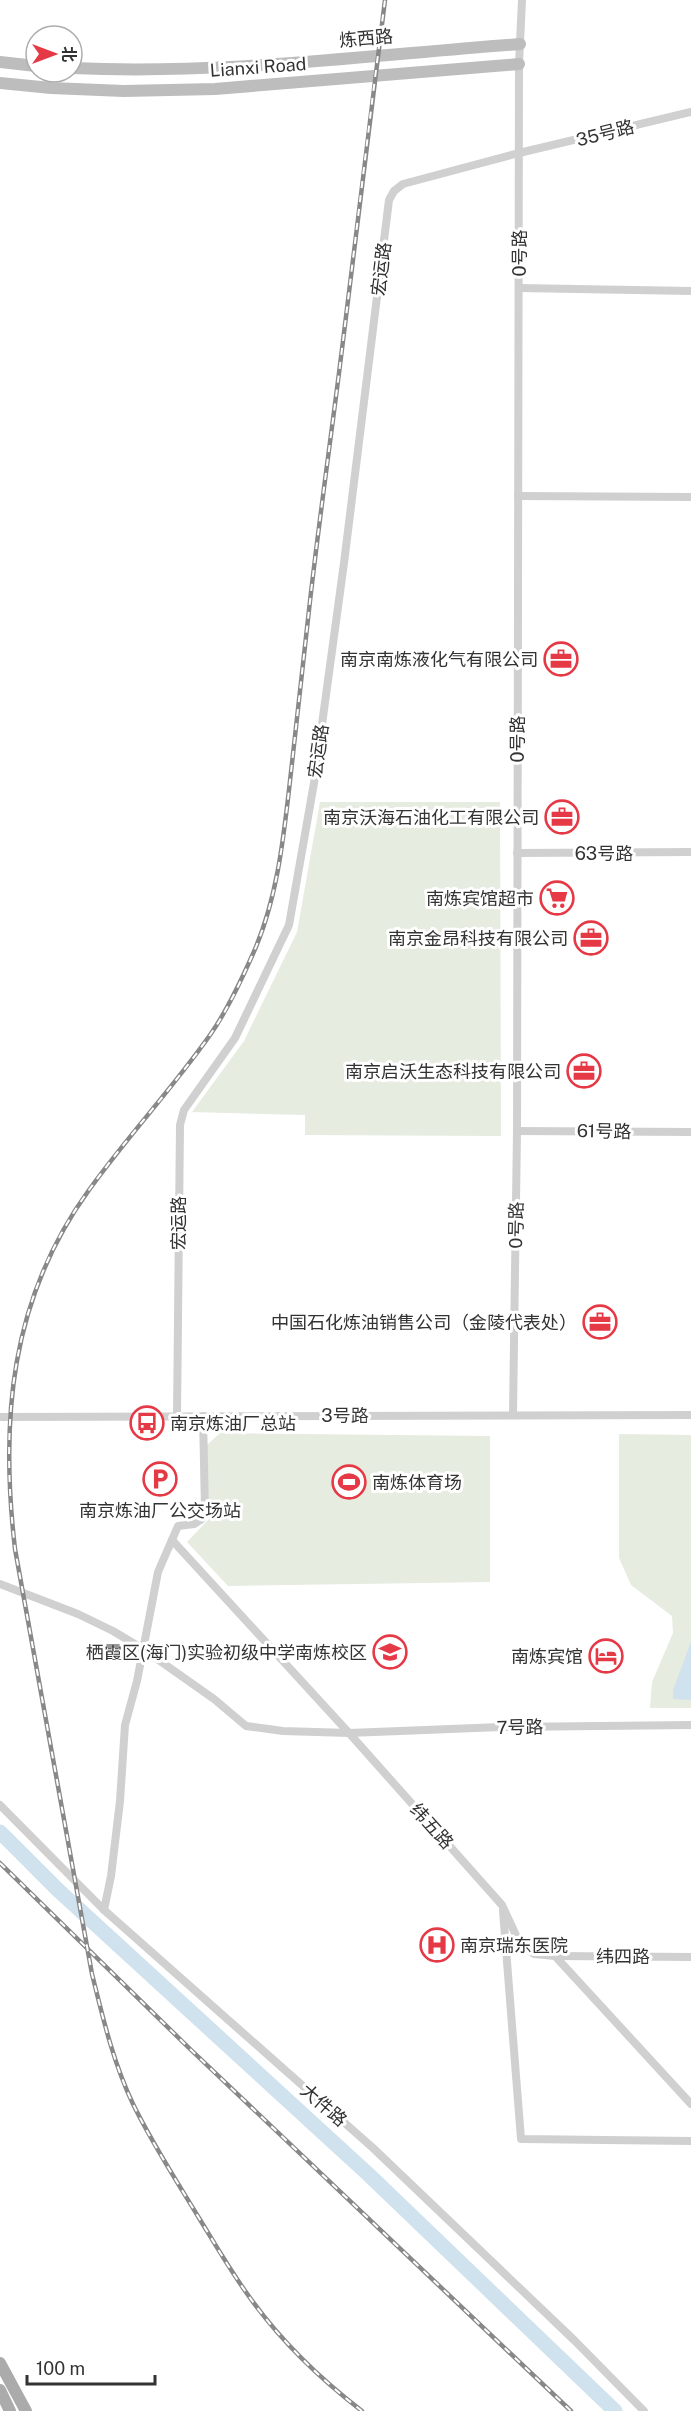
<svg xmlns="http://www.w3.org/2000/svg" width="691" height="2411" font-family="'Public Sans','Noto Sans SC',sans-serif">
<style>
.green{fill:#e6ecdf}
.water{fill:#cfe2ee}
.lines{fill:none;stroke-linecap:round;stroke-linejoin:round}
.river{stroke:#cfe2ee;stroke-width:15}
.minor{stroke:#d0d0d0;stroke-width:8}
.secondary{stroke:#bdbdbd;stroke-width:12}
.primary{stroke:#ababab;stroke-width:12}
.rail-casing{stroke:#888;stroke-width:4.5}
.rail{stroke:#fff;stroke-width:2;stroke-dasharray:7;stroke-linecap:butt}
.labels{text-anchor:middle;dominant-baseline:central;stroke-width:6;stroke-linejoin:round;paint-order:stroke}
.street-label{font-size:18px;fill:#333;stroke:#fff}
.poi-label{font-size:18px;fill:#333;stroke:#fff;text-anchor:end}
</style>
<rect width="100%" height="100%" fill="#fff"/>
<g class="green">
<path d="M320,802H500L501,1136L305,1135V1115L192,1112L244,1041L297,932Z"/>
<path d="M220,1433L490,1436V1582L228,1586L187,1542L209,1519L207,1445Z"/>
<path d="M619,1434L691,1435V1708H650L652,1682L673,1633L672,1616L631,1585L619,1558Z"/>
</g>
<path class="water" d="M691,1642V1700L673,1699V1690Z"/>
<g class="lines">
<path class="river" d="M0,1832L58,1890L368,2174L615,2411"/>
<g class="minor">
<path d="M519,288L691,291"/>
<path d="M518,496L691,497"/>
<path d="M517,853L691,852"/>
<path d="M517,1131L691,1132"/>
<path d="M513,1414L517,1131L519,64L522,0"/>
<path d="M177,1416L180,1125L184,1110L235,1038L289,925L314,783L344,563L389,200L394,191L403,184L519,153L691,112"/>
<path d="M0,1417L691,1415"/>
<path d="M172,1540L349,1733L502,1905L520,1944L534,1954L555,1956L691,2104"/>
<path d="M0,1584L78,1614L113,1631L143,1649L214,1699L246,1726L283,1731L349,1733L501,1727L691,1725"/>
<path d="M0,1805L104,1910L373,2148L574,2340L644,2411"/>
<path d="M104,1910L111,1876L120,1801L125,1725L137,1681L158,1572L178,1526L194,1524L202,1519L205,1510L203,1416"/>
<path d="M503,1911L521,2139L691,2141"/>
<path d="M555,1956L691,1957"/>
</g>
<g class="secondary">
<path d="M0,62L36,66"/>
<path d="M72,68C222,75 371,55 520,44"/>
<path d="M0,83L51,88L124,91L215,89L519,64"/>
</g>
<g class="primary">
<path d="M0,2363L26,2411"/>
<path d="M0,2390L10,2411"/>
</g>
<defs>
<g id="rail">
<path d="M0,1863L189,2048L571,2411"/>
<path d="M362,2411C319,2378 279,2339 248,2295C230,2270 215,2244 199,2218C176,2180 152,2143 133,2104C113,2062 103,2018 92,1974L15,1549C0,1420 10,1299 89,1190C127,1137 172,1089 210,1035C227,1011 240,983 252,956C278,899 284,834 291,772C297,718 303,664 309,610C319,520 332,431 343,341C357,228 370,114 385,0"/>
</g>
</defs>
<use href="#rail" class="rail-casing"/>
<use href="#rail" class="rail"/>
</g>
<defs>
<symbol id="office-ring" viewBox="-11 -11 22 22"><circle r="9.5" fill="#fff" stroke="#e63946" stroke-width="1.5"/><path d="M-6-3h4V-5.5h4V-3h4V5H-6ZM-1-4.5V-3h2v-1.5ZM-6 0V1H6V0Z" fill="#e63946"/></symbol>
<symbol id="supermarket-ring" viewBox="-11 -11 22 22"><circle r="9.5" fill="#fff" stroke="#e63946" stroke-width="1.5"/><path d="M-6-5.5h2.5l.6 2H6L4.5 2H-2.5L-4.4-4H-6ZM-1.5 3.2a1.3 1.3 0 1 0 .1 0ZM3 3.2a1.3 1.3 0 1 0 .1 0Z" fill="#e63946"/></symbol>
<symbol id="bus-ring" viewBox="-11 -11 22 22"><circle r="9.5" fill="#fff" stroke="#e63946" stroke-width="1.5"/><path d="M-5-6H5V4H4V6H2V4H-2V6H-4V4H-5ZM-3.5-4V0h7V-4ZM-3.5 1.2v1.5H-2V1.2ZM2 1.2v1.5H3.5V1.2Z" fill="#e63946"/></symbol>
<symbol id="parking-ring" viewBox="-11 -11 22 22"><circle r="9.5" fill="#fff" stroke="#e63946" stroke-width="1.5"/><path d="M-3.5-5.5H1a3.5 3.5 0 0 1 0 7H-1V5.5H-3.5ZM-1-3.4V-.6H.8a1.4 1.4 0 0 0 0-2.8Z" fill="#e63946"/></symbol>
<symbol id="stadium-ring" viewBox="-11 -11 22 22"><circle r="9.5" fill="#fff" stroke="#e63946" stroke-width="1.5"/><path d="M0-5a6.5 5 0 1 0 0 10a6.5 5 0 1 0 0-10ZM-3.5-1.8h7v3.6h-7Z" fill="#e63946"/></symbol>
<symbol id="school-ring" viewBox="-11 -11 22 22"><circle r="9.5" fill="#fff" stroke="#e63946" stroke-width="1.5"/><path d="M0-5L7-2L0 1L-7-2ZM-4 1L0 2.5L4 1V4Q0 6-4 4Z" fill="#e63946"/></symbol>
<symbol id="hotel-ring" viewBox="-11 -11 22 22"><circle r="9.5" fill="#fff" stroke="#e63946" stroke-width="1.5"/><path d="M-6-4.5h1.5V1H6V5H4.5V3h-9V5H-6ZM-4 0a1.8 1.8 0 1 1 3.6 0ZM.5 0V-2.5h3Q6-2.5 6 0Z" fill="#e63946"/></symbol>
<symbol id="hospital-ring" viewBox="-11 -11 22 22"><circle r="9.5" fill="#fff" stroke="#e63946" stroke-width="1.5"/><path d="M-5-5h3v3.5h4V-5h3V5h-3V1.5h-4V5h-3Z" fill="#e63946"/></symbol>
</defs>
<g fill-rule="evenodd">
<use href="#office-ring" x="542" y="640" width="38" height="38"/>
<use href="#office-ring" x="543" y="798" width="38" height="38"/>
<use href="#supermarket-ring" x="538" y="879" width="38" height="38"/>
<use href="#office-ring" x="572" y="919" width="38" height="38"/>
<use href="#office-ring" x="565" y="1052" width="38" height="38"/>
<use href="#office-ring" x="581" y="1303" width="38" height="38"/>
<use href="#bus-ring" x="128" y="1404" width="38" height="38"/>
<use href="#parking-ring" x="141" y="1460" width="38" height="38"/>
<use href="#stadium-ring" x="330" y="1463" width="38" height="38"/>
<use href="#school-ring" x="371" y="1633" width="38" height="38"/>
<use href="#hotel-ring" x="587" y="1637" width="38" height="38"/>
<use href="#hospital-ring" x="418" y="1926" width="38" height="38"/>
</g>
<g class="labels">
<g class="street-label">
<text transform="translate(366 38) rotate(-5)">炼西路</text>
<text transform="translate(258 67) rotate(-4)">Lianxi Road</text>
<text transform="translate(605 133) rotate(-14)">35号路</text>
<text transform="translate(519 253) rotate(-90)">0号路</text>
<text transform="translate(381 269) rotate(-83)">宏运路</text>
<text transform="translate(517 739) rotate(-90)">0号路</text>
<text transform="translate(318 751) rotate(-82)">宏运路</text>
<text x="604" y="853">63号路</text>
<text transform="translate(604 1131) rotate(1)">61号路</text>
<text transform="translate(178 1223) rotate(-90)">宏运路</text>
<text transform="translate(516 1225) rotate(-89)">0号路</text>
<text x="345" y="1415">3号路</text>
<text transform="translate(520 1727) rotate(-1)">7号路</text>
<text transform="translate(432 1826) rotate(48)">纬五路</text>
<text x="623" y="1956">纬四路</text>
<text transform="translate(324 2105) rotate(41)">大件路</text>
</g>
<g class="poi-label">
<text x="538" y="659">南京南炼液化气有限公司</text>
<text x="539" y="817">南京沃海石油化工有限公司</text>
<text x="534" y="898">南炼宾馆超市</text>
<text x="568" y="938">南京金昂科技有限公司</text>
<text x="561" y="1071">南京启沃生态科技有限公司</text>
<text x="577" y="1322">中国石化炼油销售公司（金陵代表处）</text>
<text x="170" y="1423" text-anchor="start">南京炼油厂总站</text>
<text x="372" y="1482" text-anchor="start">南炼体育场</text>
<text x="160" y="1510" text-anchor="middle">南京炼油厂公交场站</text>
<text x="367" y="1652">栖霞区(海门)实验初级中学南炼校区</text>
<text x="583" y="1656">南炼宾馆</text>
<text x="460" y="1945" text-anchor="start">南京瑞东医院</text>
</g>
</g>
<g transform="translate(54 54) rotate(90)"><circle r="28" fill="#ffffff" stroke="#adadad" stroke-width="1.5"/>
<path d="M0-4.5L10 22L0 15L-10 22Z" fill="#e63946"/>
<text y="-9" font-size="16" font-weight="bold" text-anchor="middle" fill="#333333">北</text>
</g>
<path d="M27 2375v9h128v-9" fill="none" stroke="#333333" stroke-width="3"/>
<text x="36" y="2375" font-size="18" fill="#333333" stroke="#ffffff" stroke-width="4.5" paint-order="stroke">100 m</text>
</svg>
